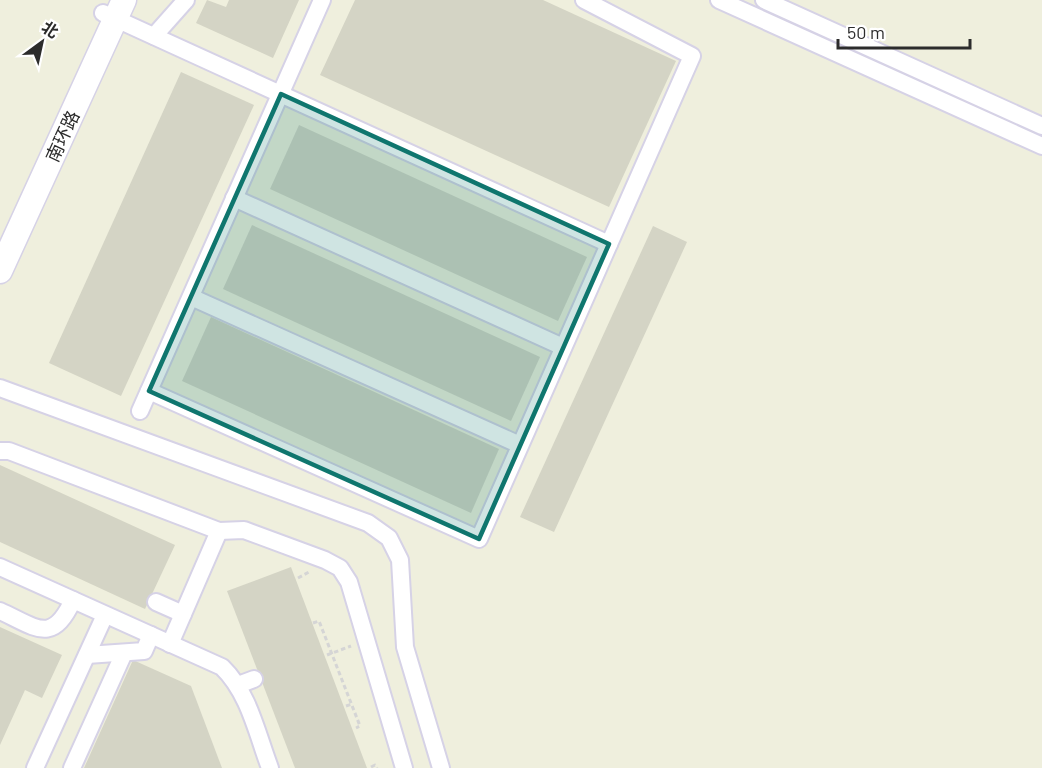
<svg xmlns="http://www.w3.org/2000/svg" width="1042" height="768" font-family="Barlow,'Noto Sans SC',sans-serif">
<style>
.building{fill:#d4d4c5}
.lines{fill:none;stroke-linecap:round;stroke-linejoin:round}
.street-casing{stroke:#d6d2e6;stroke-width:20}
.secondary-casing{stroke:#d6d2e6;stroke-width:27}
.path{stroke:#d5d5d5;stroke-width:3;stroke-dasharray:4.5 3;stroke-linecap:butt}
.street{stroke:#fff;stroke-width:16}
.secondary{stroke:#fff;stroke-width:24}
.marked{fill:#0f766e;fill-opacity:0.2;stroke:#0f766e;stroke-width:4.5;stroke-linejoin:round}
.labels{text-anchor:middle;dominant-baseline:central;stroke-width:5;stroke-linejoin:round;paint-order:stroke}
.street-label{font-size:18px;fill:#2c2c2c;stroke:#fff}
</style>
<rect width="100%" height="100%" fill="#efefdd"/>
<g class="building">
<path d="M207,0L226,7L229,0H299L273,58L196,23Z"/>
<path d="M355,0H543L676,61L609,207L320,75Z"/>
<path d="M181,72L254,105L121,396L49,363Z"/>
<path d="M299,125L587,257L558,321L270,189Z"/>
<path d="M252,225L540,357L511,421L223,289Z"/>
<path d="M653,226L687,242L554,532L520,517Z"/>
<path d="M211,317L499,449L471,513L182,381Z"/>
<path d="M0,465L175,545L145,609L0,542Z"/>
<path d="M291,567L367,768H295L227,591Z"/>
<path d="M0,627L62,655L42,698L25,690L0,745Z"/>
<path d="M133,660L191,686L222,768H84Z"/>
</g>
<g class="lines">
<defs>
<g id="street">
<path d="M719,0L1042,146"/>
<path d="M764,0L1042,126"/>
<path d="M103,13L609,244"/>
<path d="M154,36L186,0"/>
<path d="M234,198L563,347"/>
<path d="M191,297L520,445"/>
<path d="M0,388L368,523L389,538L400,560L405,647L441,768"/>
<path d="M149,391L479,539L692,56L584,0"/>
<path d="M140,411L322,0"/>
<path d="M0,451H9L219,531L244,530L325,560L340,568L349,582L404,768"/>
<path d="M0,567L222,667C249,693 257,734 270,768"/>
<path d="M156,602L183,614"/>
<path d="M0,611C37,628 52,645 73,600"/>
<path d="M170,644L219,531"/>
<path d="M87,655L144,651L151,635"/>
<path d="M238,685L254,679"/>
<path d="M35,768L105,615"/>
<path d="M72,768L124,653"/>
</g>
<path id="secondary" d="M0,271L124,0"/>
</defs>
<use href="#street" class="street-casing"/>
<use href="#secondary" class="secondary-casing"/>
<g class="path">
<path d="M298,578L309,572"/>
<path d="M313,623L319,621L360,726L356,728"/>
<path d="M327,655L351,646"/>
<path d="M346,706L352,704"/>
<path d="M371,767L375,765L377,768"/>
</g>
<use href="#street" class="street"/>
<use href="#secondary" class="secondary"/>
</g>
<path class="marked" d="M281,94L609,244L479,539L149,391Z"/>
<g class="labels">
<g class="street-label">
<text transform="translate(62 136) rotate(-65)">南环路</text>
</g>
</g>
<g transform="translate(42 42) rotate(33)" stroke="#ffffff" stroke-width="4.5" paint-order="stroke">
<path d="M0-4.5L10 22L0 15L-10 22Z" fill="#2c2c2c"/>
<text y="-9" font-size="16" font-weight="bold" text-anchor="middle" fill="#2c2c2c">北</text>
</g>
<path d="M838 39v9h132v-9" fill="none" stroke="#2c2c2c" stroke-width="3"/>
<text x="847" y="39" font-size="18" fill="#2c2c2c" stroke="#ffffff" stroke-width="4.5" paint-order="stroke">50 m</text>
</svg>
